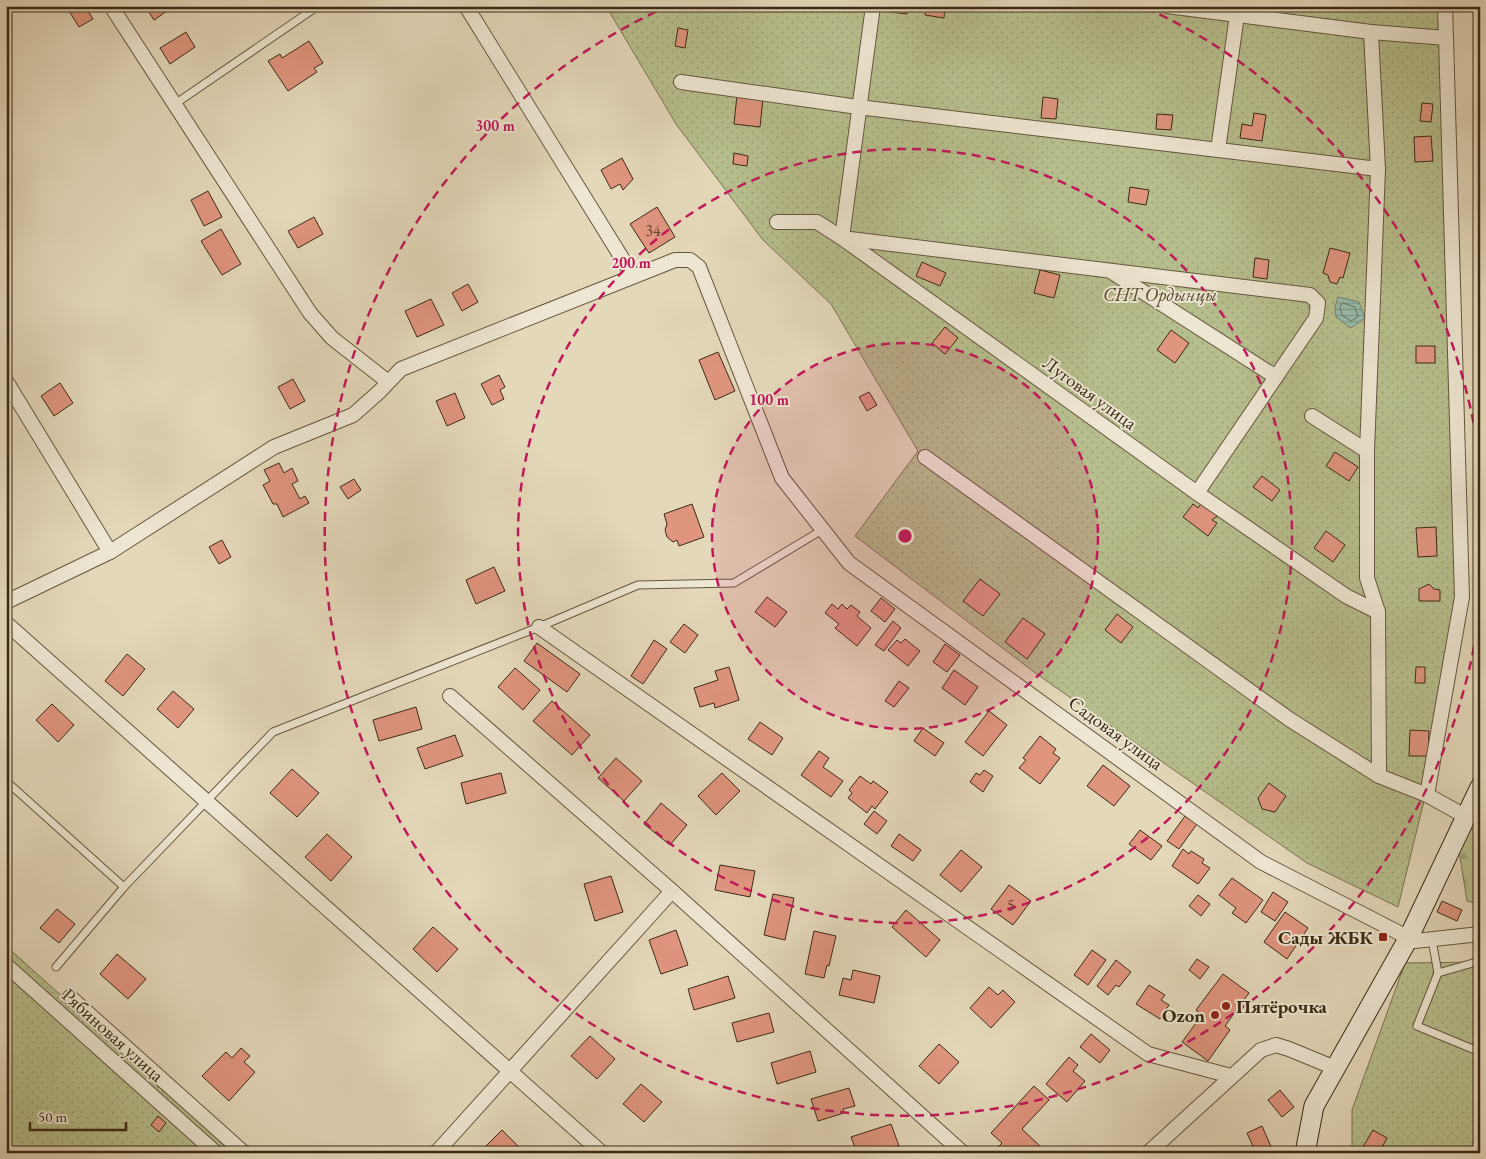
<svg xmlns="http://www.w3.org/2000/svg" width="1486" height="1159" font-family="'EB Garamond',serif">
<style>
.forest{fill:url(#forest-firs);stroke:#797450}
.garden{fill:url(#garden-dots);stroke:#797450}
.water{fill:url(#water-rules);stroke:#72816e}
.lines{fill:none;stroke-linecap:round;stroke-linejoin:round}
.shore{stroke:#69725f;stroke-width:1}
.building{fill:#e0957f;stroke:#3b2a14}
.lane-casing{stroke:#65563e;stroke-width:9}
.street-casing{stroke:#65563e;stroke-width:16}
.secondary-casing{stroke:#3b2a14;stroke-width:21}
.lane{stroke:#ede6d2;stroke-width:7}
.street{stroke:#ede6d2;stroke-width:14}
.secondary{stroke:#ede6d2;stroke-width:19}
.ring{fill:none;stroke:#c2185b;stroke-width:2.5;stroke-dasharray:9 6}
.poi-dot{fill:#8f2418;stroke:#ede6d2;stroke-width:2}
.labels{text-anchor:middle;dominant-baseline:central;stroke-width:4;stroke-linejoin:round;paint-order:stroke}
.number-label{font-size:16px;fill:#64452f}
.park-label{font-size:19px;font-style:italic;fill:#54482c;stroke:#ede6d2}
.street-label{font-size:19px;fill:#3b2a14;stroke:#ede6d2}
.poi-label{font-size:19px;font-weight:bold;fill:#3b2a14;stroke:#ede6d2;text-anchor:end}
.centre{fill:#c2185b;stroke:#ede6d2;stroke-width:2.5}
.ring-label{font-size:15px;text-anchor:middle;font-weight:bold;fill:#c2185b;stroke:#ede6d2;stroke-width:4;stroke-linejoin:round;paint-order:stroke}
</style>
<defs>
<pattern id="forest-firs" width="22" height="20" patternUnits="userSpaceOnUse" patternTransform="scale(1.25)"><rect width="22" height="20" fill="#b7be8d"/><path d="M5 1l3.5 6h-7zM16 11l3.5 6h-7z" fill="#9ea379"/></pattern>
<pattern id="garden-dots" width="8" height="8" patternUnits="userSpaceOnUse" patternTransform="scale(1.25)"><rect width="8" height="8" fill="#b7be8d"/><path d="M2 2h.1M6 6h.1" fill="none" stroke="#9ea379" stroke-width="1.8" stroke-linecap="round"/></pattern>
<pattern id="water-rules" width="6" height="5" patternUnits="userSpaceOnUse" patternTransform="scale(1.25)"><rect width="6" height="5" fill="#97bbaa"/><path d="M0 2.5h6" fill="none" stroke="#7c9889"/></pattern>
</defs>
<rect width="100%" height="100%" fill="#e4d8ba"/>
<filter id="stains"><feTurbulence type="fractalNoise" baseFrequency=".004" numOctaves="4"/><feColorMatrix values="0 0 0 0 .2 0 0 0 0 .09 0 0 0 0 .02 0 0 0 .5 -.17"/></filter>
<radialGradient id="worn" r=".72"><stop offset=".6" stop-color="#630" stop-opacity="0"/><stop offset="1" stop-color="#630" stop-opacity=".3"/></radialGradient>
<path class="forest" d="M1480,810V904L1467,901L1459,851Z"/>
<g class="garden">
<path d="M606,6H1438L1458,566L1442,728L1398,907L1307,863L1038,675L855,536L918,451L831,304L763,240L676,124Z"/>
<path d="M6,946L237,1153H6Z"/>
<path d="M1480,959V1153H1352V1110L1405,963L1478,962Z"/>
</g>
<path class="water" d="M1338,297L1359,302L1365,318L1351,328L1336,317L1335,307Z"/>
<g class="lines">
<path class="shore" d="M1343,303L1355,307L1358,317L1351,321L1342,315L1340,307Z"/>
</g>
<g class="building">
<path d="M66,6H85L93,19L79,27Z"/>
<path d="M145,6H174L154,20Z"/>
<path d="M884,6H908L907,14L883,11Z"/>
<path d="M926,6H945L944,18L925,15Z"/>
<path d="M678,28L688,30L685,48L675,46Z"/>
<path d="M186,32L195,47L170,64L160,48Z"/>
<path d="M309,41L323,63L314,68L317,72L288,91L268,61L280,54L282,58Z"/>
<path d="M737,95L763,98L760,127L734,124Z"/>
<path d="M1043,97L1058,99L1056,119L1041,118Z"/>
<path d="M1422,103L1433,104L1431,122L1420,121Z"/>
<path d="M1254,113L1266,115L1262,141L1240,138L1242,124L1252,126Z"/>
<path d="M1157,114L1173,115L1171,130L1156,129Z"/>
<path d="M1431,136L1433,161L1415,162L1414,137Z"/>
<path d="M734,153L748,156L747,166L733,164Z"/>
<path d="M622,158L633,179L623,190L620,184L611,189L601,170Z"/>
<path d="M1130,187L1149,190L1146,205L1128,202Z"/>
<path d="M208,191L222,217L204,226L191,200Z"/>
<path d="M657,207L675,237L649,253L630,224Z"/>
<path d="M314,217L323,234L298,248L288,231Z"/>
<path d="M221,229L241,264L222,275L201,241Z"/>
<path d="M1330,248L1350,253L1343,278L1340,277L1337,284L1330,282L1328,275L1323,273Z"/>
<path d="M1255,258L1269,260L1267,279L1253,277Z"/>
<path d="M922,262L946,273L940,286L916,276Z"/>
<path d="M1040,270L1060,275L1054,298L1034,293Z"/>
<path d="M468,284L478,302L462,311L452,293Z"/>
<path d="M431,299L444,325L417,337L405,311Z"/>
<path d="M945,327L958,338L945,354L932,343Z"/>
<path d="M1171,330L1189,343L1175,363L1157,350Z"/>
<rect x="1416" y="346" width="19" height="17"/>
<path d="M718,352L735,391L715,400L699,360Z"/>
<path d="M499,375L505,387L500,390L504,399L492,405L481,384Z"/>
<path d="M293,379L305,401L290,409L278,387Z"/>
<path d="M60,383L73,403L54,416L41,396Z"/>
<path d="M869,392L877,405L867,411L859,397Z"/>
<path d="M455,393L465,418L447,426L436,401Z"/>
<path d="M1335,452L1358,467L1349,481L1326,466Z"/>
<path d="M279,463L284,473L292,468L298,481L292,484L300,499L305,496L309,503L283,517L277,504H273L263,485L270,481L264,470Z"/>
<path d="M1262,476L1280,490L1272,501L1253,487Z"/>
<path d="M354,479L361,490L348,499L340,487Z"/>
<path d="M692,504L704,537L679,546L677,540L673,542L667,537L665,530L667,524L664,514Z"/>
<path d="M1193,504L1198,508L1201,504L1207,509L1209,506L1220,514L1212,520L1217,523L1208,536L1183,517Z"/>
<path d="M1436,527L1437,556L1418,557L1416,528Z"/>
<path d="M1326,531L1345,545L1333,562L1314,548Z"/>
<path d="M222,540L231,557L219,564L209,547Z"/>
<path d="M494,567L505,591L476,604L466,580Z"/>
<path d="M980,579L1000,594L983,616L963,601Z"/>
<path d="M1429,584L1434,589L1440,590V601H1419V589Z"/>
<path d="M767,597L787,612L775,627L755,612Z"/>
<path d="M881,598L895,609L885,622L871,611Z"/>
<path d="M832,604L838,609L842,604L847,609L851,605L860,612L857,616L871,628L857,646L835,628L839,624L825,613Z"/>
<path d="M1117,614L1133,627L1121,643L1105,630Z"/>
<path d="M1023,618L1045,634L1027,659L1005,642Z"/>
<path d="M893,621L901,628L884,651L875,645Z"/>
<path d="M684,624L698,635L685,653L670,642Z"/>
<path d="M905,639L920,651L908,666L888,650L897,640L901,643Z"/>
<path d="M654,640L667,649L643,684L631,676Z"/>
<path d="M537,643L580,674L567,692L524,661Z"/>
<path d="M945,644L960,655L947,672L933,662Z"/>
<path d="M127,654L145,669L123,696L105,681Z"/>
<path d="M729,667L739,700L715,708L714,703L700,707L694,688L718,680L715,671Z"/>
<path d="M1416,667H1425V683H1415Z"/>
<path d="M515,668L540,690L523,710L498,687Z"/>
<path d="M954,670L978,687L965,705L942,688Z"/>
<path d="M899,681L909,688L894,707L885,701Z"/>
<path d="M173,691L194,709L178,728L157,709Z"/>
<path d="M552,701L590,735L572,755L533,721Z"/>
<path d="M52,704L74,725L58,742L36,720Z"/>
<path d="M416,707L422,729L379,741L373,720Z"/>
<path d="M989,711L1007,725L983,756L965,742Z"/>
<path d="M760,722L783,738L772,755L748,739Z"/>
<path d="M923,728L944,743L935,756L914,741Z"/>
<path d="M1410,730L1429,731L1428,756H1409Z"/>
<path d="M455,735L463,756L425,769L417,748Z"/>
<path d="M1040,736L1056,749L1053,753L1060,758L1040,784L1019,768L1026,760L1023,758Z"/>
<path d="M819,751L829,758L823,767L843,781L831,797L801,775Z"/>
<path d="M616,758L642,781L624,801L598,778Z"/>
<path d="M1103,765L1130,786L1114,806L1087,786Z"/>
<path d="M292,769L319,793L297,817L270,793Z"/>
<path d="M984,770L993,776L983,792L970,782L976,773L980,775Z"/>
<path d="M501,773L506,793L466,804L461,783Z"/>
<path d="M722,773L740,791L716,815L698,796Z"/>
<path d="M860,776L871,784L873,781L888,792L875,809L872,806L867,813L848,798L852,793L849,790Z"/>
<path d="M1269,783L1286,796L1275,812L1262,809L1258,798Z"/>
<path d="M661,803L687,825L670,845L644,824Z"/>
<path d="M874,811L887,821L877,834L864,824Z"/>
<path d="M1185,816L1197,824L1179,849L1167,841Z"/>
<path d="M1140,830L1162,846L1151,860L1129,844Z"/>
<path d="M327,834L352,857L331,881L305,857Z"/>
<path d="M899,834L921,850L913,861L891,846Z"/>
<path d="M1183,849L1189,854L1191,851L1204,859L1202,863L1210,868L1198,884L1172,866Z"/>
<path d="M961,850L982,867L961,892L940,875Z"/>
<path d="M720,865L755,871L750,897L715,890Z"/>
<path d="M611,876L623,912L595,921L584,884Z"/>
<path d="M1232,878L1263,900L1246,923L1232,913L1236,908L1219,895Z"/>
<path d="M1009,885L1031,901L1013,925L991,909Z"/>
<path d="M1273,892L1288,902L1275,921L1261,912Z"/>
<path d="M773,894L794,898L785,940L764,935Z"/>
<path d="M1198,895L1210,904L1201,916L1189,906Z"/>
<path d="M1442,901L1462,910L1457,921L1437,912Z"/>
<path d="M57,909L75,924L59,943L40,928Z"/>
<path d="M906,910L940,940L926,957L892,927Z"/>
<path d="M1285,912L1308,928L1287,959L1264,942Z"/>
<path d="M433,927L458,949L437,972L413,949Z"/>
<path d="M676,930L688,965L661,974L649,940Z"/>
<path d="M814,931L836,936L829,966L827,965L824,978L805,974Z"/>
<path d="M1092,950L1106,960L1088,985L1074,975Z"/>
<path d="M117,954L146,979L128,999L100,974Z"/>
<path d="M1197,959L1209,967L1200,979L1189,970Z"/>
<path d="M1116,960L1131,972L1119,987L1116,985L1108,995L1097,986Z"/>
<path d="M853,970L880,976L874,1003L839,995L843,978L851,980Z"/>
<path d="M1223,974L1249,993L1225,1026L1230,1030L1208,1061L1182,1042L1202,1015L1196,1010Z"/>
<path d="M728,976L735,998L694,1010L688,989Z"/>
<path d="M1149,985L1165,995L1161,1000L1169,1005L1160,1019L1136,1004Z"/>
<path d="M989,987L998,995L1003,990L1015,1002L991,1028L970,1008Z"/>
<path d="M769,1013L774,1032L737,1042L732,1023Z"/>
<path d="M1091,1034L1110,1050L1100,1063L1080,1047Z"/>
<path d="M590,1036L615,1059L597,1079L571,1056Z"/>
<path d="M939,1044L959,1062L939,1084L919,1066Z"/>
<path d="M241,1048L250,1056L244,1062L255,1072L229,1101L202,1076L226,1052L232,1058Z"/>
<path d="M810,1051L816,1072L777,1084L771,1063Z"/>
<path d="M1069,1057L1078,1065L1073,1071L1085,1081L1067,1102L1046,1084Z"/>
<path d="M641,1084L662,1102L644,1122L623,1104Z"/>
<path d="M1034,1086L1049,1100L1022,1129L1042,1148L1037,1153H1015L1012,1150L1004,1153L998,1147L1002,1143L991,1133Z"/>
<path d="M849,1088L855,1106L843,1109L844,1113L818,1121L811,1099Z"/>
<path d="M1280,1090L1294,1107L1282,1117L1268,1100Z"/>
<path d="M158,1116L166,1123L159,1132L151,1125Z"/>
<path d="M891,1124L899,1146L879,1153H857L851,1137Z"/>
<path d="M1262,1126L1273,1151L1269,1153H1256L1247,1133Z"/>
<path d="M502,1130L525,1153H487L483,1149Z"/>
<path d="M1373,1130L1387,1138L1379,1153H1372L1363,1147Z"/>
</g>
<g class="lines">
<defs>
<g id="lane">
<path d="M175,104L318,6"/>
<path d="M6,781L124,887L273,732L539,627L638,585L734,583L822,530"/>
<path d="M1432,940L1438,973L1417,1026L1480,1052"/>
<path d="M56,967L124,887"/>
<path d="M1438,973L1480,961"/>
</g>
<g id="street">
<path d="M111,6L310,313L332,338L387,381"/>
<path d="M466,6L633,276"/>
<path d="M873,6L842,238L1310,295L1318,303L1316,318L1197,493"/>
<path d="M1167,6L1371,32L1446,38L1462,597L1427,795"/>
<path d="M1445,6L1446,38"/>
<path d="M681,82L858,107L1378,169L1371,32"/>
<path d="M1218,150L1237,15"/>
<path d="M1378,169L1367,451V578L1378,612L1379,776L1427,795L1465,816"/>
<path d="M777,222H817L842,238L1197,493L1346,596L1378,612"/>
<path d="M1112,272L1276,377"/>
<path d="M6,381L110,552"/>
<path d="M1312,416L1367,451"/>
<path d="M925,457L1289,719L1379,776"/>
<path d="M6,602L110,552L274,447L353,415L379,392L401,369L675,260H690L699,267L782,478L849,563L1261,862L1415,941L1480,934"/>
<path d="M6,623L602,1153"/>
<path d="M539,627L1148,1054L1231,1076"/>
<path d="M450,696L672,891L963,1153"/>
<path d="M6,965L216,1153"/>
<path d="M70,997L244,1153"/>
<path d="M436,1153L672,891"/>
<path d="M1148,1153L1261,1050L1276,1045L1289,1049L1335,1068"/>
</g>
<path id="secondary" d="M1305,1153L1314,1106L1408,939L1480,787"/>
</defs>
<use href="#lane" class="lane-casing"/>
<use href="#street" class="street-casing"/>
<use href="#secondary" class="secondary-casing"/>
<use href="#lane" class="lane"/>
<use href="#street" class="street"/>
<use href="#secondary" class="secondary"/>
</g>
<circle cx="905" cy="536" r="193" fill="#c2185b" fill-opacity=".12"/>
<g class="ring">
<circle cx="905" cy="536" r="193"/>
<circle cx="905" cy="536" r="387"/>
<path d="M1479 617A580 580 0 1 1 664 8M1146 8A580 580 0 0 1 1479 455"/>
</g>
<g class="poi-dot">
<rect x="1378" y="932" width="10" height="10" rx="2.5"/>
<circle cx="1226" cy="1006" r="5"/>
<circle cx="1215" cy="1015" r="5"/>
</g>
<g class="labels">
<g class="number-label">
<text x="653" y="230">34</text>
<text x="1011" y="905">5</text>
</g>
<g class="park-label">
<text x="1160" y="294">СНТ Ордынцы</text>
</g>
<g class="street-label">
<text transform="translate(1090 393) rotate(36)">Луговая улица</text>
<text transform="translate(1116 733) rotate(36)">Садовая улица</text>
<text transform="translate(113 1035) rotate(42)">Рябиновая улица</text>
</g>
<g class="poi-label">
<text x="1373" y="937">Сады ЖБК</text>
<text x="1236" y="1006" text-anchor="start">Пятёрочка</text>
<text x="1205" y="1015">Ozon</text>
</g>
</g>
<circle cx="905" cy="536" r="8" class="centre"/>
<g class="ring-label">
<text x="495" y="131">300 m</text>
<text x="631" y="268">200 m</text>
<text x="769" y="405">100 m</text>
</g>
<rect width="1486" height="1159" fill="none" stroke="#e4d8ba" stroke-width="25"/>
<rect x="8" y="8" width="1471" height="1144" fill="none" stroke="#3b2a14" stroke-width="2.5"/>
<rect x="12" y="12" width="1461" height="1134" fill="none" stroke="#3b2a14"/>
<path d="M30 1122v8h96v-8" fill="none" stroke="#3b2a14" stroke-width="2.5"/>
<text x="38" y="1122" font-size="15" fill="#3b2a14" stroke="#ede6d2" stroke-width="4" paint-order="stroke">50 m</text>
<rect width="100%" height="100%" filter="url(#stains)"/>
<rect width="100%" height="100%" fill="url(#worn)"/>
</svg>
